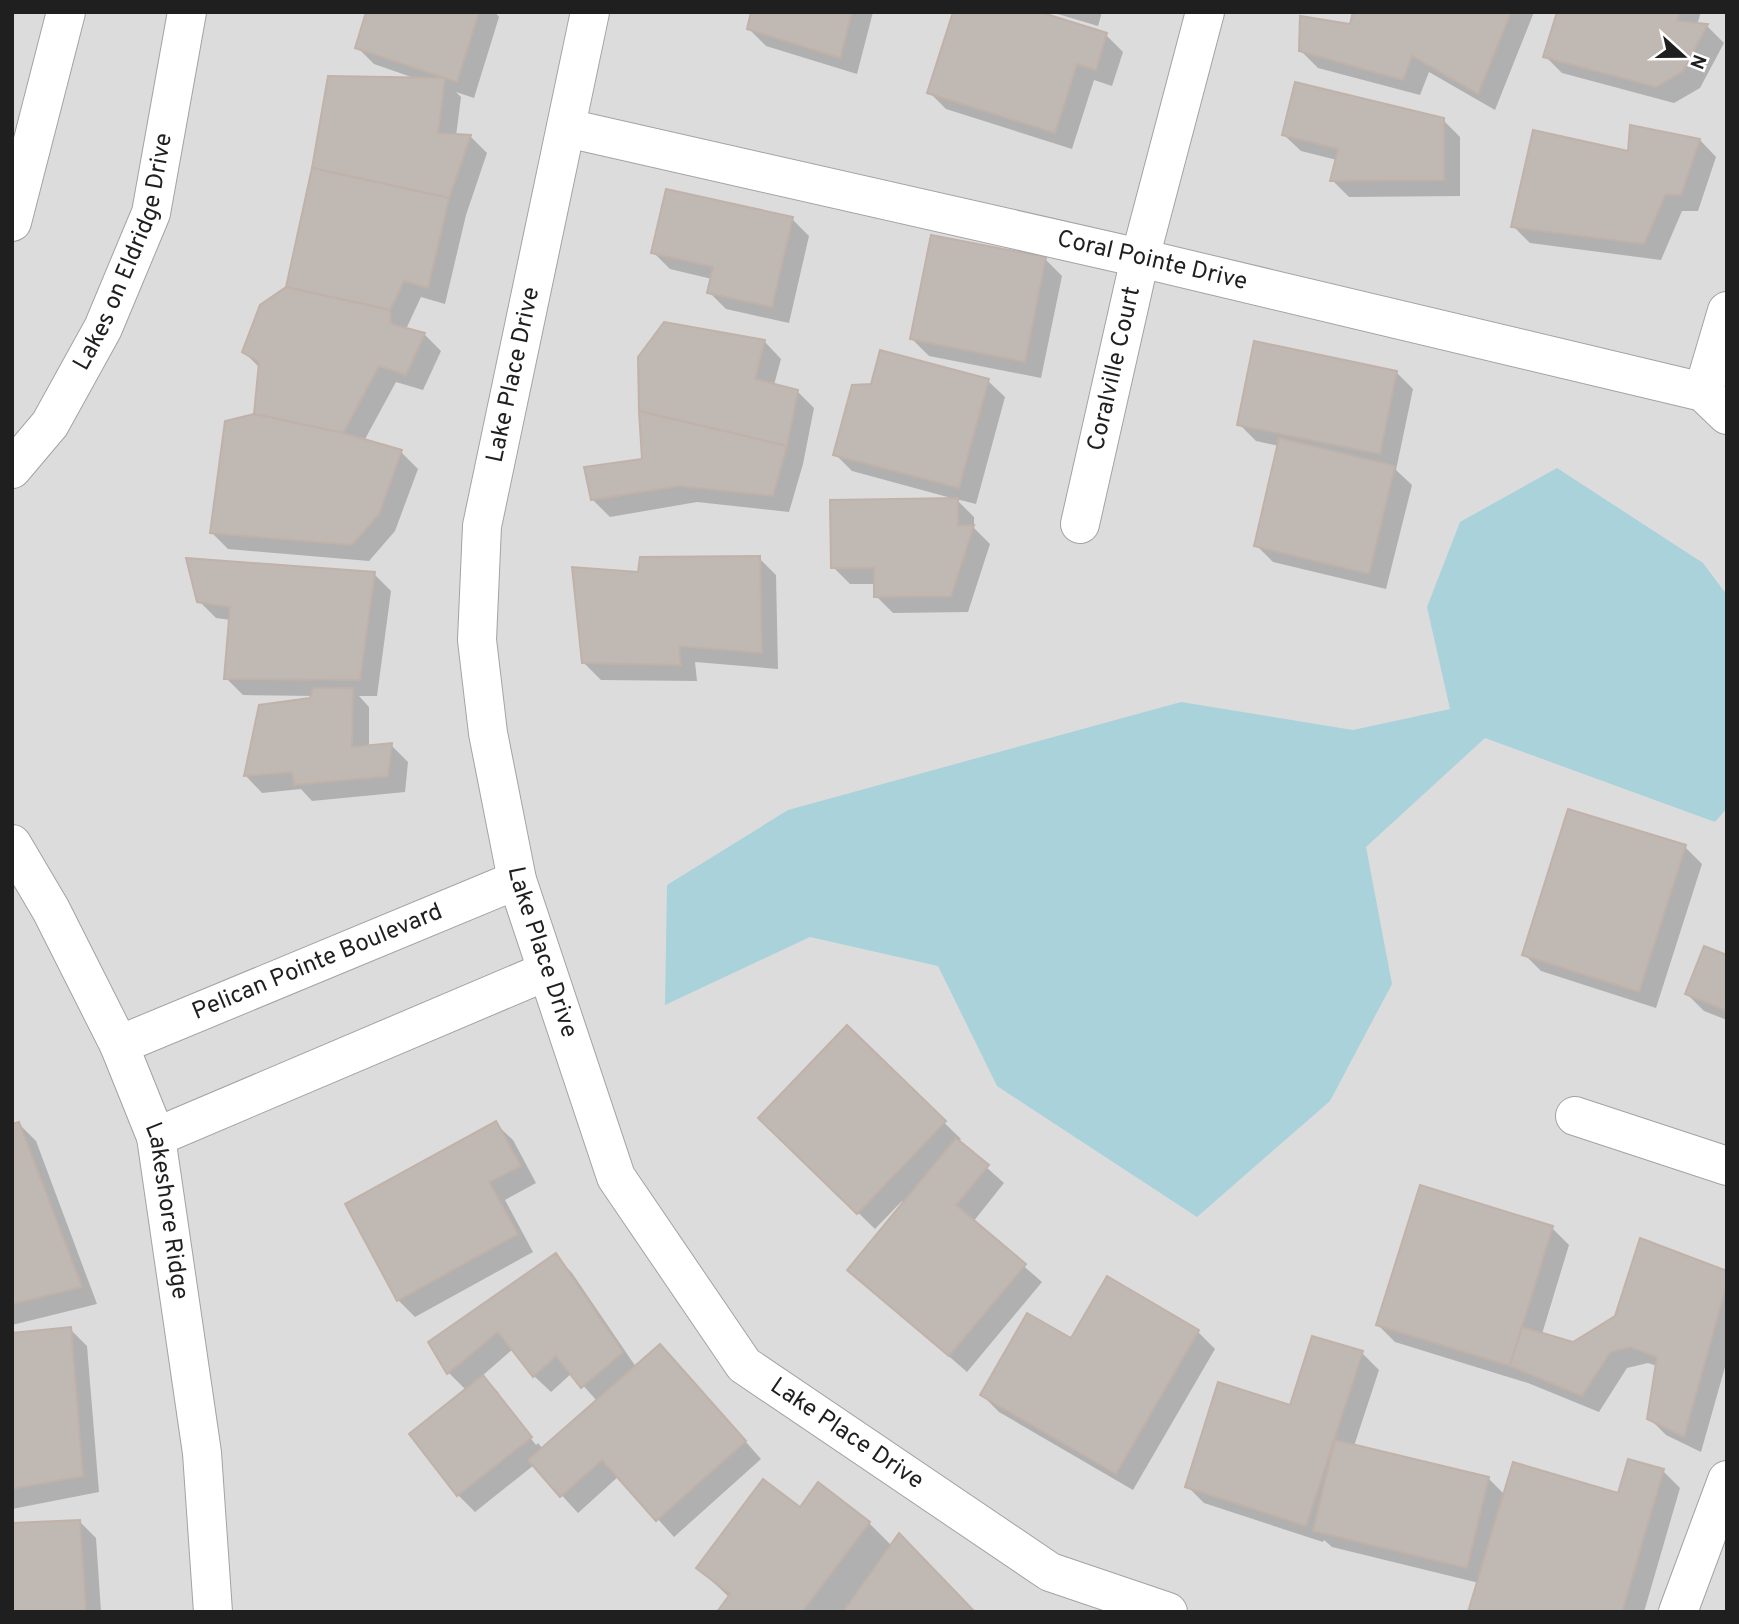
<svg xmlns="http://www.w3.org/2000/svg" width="1739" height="1624" font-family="Overpass,sans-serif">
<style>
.residential{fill:#dddcdc}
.water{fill:#a9d2db}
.shadow{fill:#0003;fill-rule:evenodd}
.building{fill:#c0b8b3;stroke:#c0b2a9;stroke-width:2}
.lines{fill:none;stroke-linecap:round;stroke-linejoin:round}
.minor-casing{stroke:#a3a3a3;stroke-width:40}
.minor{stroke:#fff;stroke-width:38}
.labels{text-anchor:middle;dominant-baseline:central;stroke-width:6;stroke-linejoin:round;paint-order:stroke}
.street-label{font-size:24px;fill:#1f1f1f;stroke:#fff}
</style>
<rect width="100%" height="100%" fill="#efece6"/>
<rect class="residential" x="12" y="12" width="1715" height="1600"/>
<path class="water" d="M1557,468L1703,563L1727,595V808L1715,822L1485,738L1366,847L1392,984L1330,1101L1197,1217L997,1086L938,966L810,937L665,1005L667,885L788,810L1181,702L1353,730L1450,709L1427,607L1460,522Z"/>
<g class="shadow">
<path d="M368,12H495L499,17L474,98L456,92L461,97L456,136H470L487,153L466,215L445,304L421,297L407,327V330L424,334L441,351L423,390L396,382L364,441L401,452L418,469L395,531L369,561L228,549L211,532L256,415L260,368L244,352L287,288L417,79L374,64L357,47Z"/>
<path d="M753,12H873L857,74L766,46L749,29Z"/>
<path d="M1051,12H1102L1098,26Z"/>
<path d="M1355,12H1534L1495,110L1429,72L1420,95L1318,68L1301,51L1351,26Z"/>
<path d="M1559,12H1701L1697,25L1707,26L1724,43L1700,88L1674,103L1562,73L1545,56Z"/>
<path d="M1106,35L1123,52L1112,86L1094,80L1072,149L946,109L929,92Z"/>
<path d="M1443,120L1460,137V196L1349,197L1332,180L1337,160L1301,151L1284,135Z"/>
<path d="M1632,128L1700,140L1716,157L1698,211H1682L1661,260L1530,243L1513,226L1629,153Z"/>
<path d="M792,219L809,236L789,323L726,309L709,292L712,279L670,269L653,252Z"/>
<path d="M1045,259L1062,276L1041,378L929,356L912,339Z"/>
<path d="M665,324L765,342L781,359L774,385L797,391L814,408L803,464L789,512L697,502L610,517L593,500L644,461Z"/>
<path d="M1396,372L1413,389L1396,470L1412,485L1386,589L1273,562L1256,545L1279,446L1256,441L1239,424Z"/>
<path d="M988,381L1005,397L976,504L956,499L974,517V528L990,544L968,612L893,613L876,596V584H850L833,567L955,499L852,471L835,454Z"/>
<path d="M759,558L776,575L778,669L695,662L697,681L601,680L584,663L640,574Z"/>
<path d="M374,574L391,591L377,696H359L369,707V747L391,745L408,762L405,792L312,801L301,789L262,793L246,776L318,696L243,695L226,678L231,620L216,618L199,601Z"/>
<path d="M1685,847L1702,864L1656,1008L1541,971L1524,954Z"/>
<path d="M1727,957V1020L1704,1011L1687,994Z"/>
<path d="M847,1028L961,1139L958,1142L1004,1183L973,1222L1042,1282L967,1372L849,1269L904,1203L902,1201L875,1229L777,1134Z"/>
<path d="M19,1124L36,1141L97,1304L12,1325V1126Z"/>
<path d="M496,1124L513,1140L536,1183L505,1200L533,1252L415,1317L398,1300Z"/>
<path d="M1421,1187L1552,1228L1569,1245L1542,1334L1573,1344L1727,1273V1360L1701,1452L1666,1435L1649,1418L1657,1366L1648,1363L1627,1368L1599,1412L1528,1383L1395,1342L1378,1325Z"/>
<path d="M556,1256L572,1273L636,1367L676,1363L761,1459L674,1537L619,1476L578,1513L534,1465L475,1512L458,1495L467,1391L449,1373L430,1343ZM513,1349L534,1376L551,1392L572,1373L597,1401L543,1449L538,1443L536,1445L495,1393H499L482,1376Z"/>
<path d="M70,1329L87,1346L99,1492L12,1509V1335Z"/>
<path d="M1198,1332L1215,1349L1133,1490L999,1412L982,1395Z"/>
<path d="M1362,1353L1379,1370L1354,1446L1489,1479L1505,1495H1619L1663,1471L1680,1488L1644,1612H1470L1479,1583L1332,1547L1324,1540L1323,1542L1204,1503L1187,1486Z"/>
<path d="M800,1509L869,1523L892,1546L973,1612H719L730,1598L698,1568Z"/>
<path d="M79,1521L96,1538L101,1612H12Z"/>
</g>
<g class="building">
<path d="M366,12H479L457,82L355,48Z"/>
<path d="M751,12H852L840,58L747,29Z"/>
<path d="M953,12H1040L1107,33L1096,70L1077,64L1055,133L927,93Z"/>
<path d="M1353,12H1511L1478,94L1412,56L1403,80L1299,51L1300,16L1350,24Z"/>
<path d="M1557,12H1680L1677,21L1708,24L1683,71L1656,87L1543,57Z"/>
<path d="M328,76L445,78L438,133L471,135L449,198L312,168Z"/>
<path d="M1295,82L1444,118V180L1330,181L1338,149L1282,135Z"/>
<path d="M1630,125L1700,139L1681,195H1665L1644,244L1511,227L1533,130L1628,151Z"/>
<path d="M312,168L449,198L428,288L404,281L390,310L286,287Z"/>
<path d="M666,189L793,217L772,307L707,293L713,267L651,253Z"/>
<path d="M931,235L1046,257L1025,362L910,339Z"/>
<path d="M286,287L390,310L391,324L425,333L406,375L379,366L343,433L254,414L259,362L242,352L260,305Z"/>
<path d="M664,322L765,340L755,379L798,390L787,446L639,411L638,357Z"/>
<path d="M1254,341L1397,371L1380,454L1237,425Z"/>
<path d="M880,350L989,379L959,488L833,455L852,385L871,384Z"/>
<path d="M639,411L787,446L773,496L679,486L591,500L584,467L642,459Z"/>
<path d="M254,414L343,433L402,450L379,514L352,545L210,533L225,421Z"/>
<path d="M1279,438L1395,466L1369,574L1254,546Z"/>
<path d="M958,498V526L974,525L951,596L874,597V568H831L830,500Z"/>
<path d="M760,556L762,653L679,646L681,665L582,663L572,567L638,572L640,557Z"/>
<path d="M186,558L375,572L360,680L224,679L230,607L197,602Z"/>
<path d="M313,688H353L352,747L392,743L388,776L294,785L292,772L244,776L259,705L310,698Z"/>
<path d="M1568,809L1686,845L1639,992L1522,955Z"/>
<path d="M1704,946L1727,955V1011L1685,994Z"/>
<path d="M847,1025L946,1121L857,1214L758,1118Z"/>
<path d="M496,1121L521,1166L489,1182L518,1234L397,1301L345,1204Z"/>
<path d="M19,1122L82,1287L12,1304V1124Z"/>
<path d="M956,1138L989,1165L956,1205L1026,1264L949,1356L847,1270Z"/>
<path d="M1420,1185L1553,1226L1510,1366L1376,1325Z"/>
<path d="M1640,1238L1727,1271V1283L1684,1437L1647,1419L1657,1357L1630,1347L1610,1352L1582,1396L1510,1366L1522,1327L1573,1342L1615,1316Z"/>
<path d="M556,1253L623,1352L581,1388L556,1356L533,1377L498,1332L447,1374L428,1342Z"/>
<path d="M1107,1276L1199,1330L1116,1474L980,1395L1027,1313L1071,1338Z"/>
<path d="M71,1327L83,1476L12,1489V1333Z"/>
<path d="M1312,1336L1363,1351L1306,1526L1185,1487L1218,1382L1290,1405Z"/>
<path d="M660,1344L746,1441L656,1521L602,1460L560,1497L528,1460Z"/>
<path d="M483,1375L532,1437L457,1496L409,1434Z"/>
<path d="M1335,1440L1489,1477L1467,1568L1313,1531Z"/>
<path d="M1628,1459L1664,1469L1622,1612H1468L1513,1462L1618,1493Z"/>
<path d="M763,1479L800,1507L818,1482L870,1522L802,1612H717L730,1594L696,1568Z"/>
<path d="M80,1520L86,1612H12V1523Z"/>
<path d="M899,1533L975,1612H843Z"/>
</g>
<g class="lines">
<defs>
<g id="minor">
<path id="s1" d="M590,12L482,526L477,640L488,733L517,880L616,1177L744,1365L1050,1572L1168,1612"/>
<path id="s2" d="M567,128L1140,258L1703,392L1727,415"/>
<path d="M12,222L66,12"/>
<path d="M1703,392L1727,311"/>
<path id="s3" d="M12,469L50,424L103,328L151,213L187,12"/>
<path id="s4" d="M1080,524L1140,258L1205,12"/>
<path id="s5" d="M12,844L51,910L119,1045L156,1137L202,1453L213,1612"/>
<path id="s6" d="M119,1045L517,880"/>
<path d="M1575,1116L1727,1166"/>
<path d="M156,1137L547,971"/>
<path d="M1678,1612L1727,1480"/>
</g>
</defs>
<use href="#minor" class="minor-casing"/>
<use href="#minor" class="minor"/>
</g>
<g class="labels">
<g class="street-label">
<text stroke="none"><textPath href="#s3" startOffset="248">Lakes on Eldridge Drive</textPath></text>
<text stroke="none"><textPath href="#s2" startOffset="600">Coral Pointe Drive</textPath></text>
<text stroke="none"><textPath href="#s4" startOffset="159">Coralville Court</textPath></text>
<text transform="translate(514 375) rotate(-78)">Lake Place Drive</text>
<text stroke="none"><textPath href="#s1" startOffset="959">Lake Place Drive</textPath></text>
<text stroke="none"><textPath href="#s6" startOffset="215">Pelican Pointe Boulevard</textPath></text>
<text stroke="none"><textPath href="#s5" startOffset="402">Lakeshore Ridge</textPath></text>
<text stroke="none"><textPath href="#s1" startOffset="1547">Lake Place Drive</textPath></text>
</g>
</g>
<rect width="1739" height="1624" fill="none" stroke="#1f1f1f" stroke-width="28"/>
<g transform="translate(1683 56) rotate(111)" stroke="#ffffff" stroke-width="5" paint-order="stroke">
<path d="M0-5L12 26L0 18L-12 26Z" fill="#1f1f1f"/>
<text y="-10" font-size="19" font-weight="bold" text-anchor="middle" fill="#1f1f1f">N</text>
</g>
</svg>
